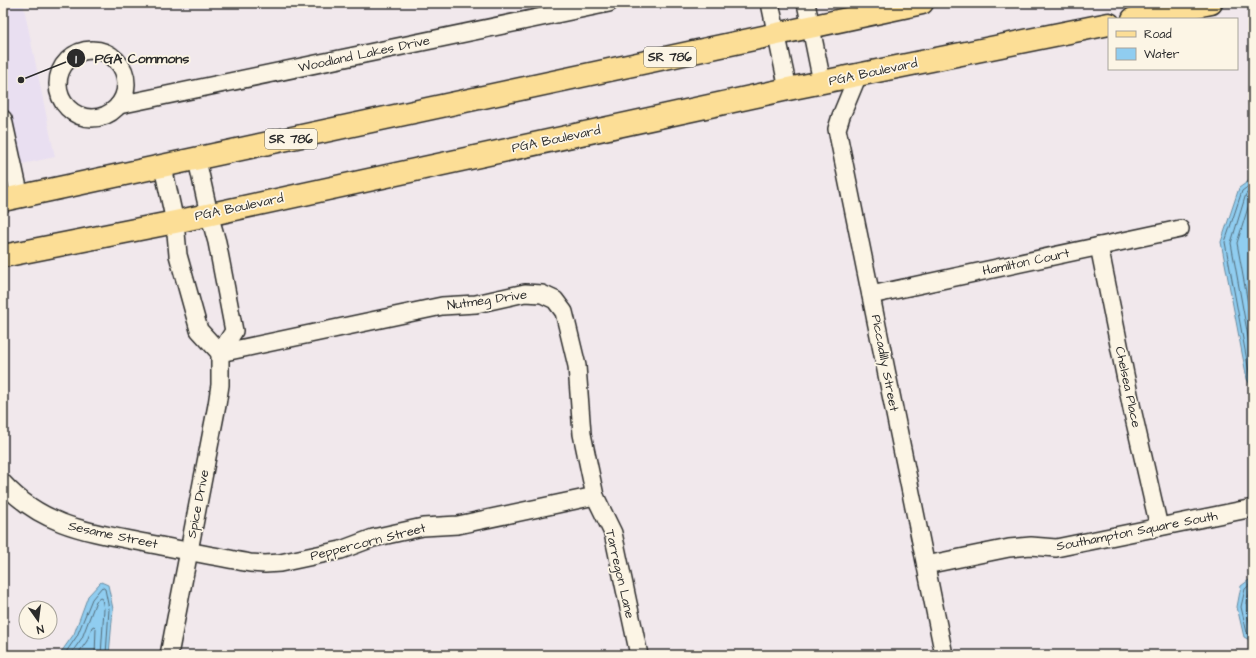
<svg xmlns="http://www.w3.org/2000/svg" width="1256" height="658" font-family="'Architects Daughter',sans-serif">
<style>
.built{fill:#e9dff1}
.water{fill:#90cdf0;stroke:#688ca1}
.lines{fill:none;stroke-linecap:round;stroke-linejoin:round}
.shore{stroke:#536c7a;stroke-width:1}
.minor-casing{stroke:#2b2b2b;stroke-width:20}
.primary-casing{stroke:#2b2b2b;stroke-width:25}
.minor{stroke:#fcf5e5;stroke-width:17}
.primary{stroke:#fcde96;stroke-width:22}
.labels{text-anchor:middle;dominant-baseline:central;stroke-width:3.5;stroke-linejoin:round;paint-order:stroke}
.shield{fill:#fcf5e5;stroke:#6a6863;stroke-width:1}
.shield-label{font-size:12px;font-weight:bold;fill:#2b2b2b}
.street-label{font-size:13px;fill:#2b2b2b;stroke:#fcf5e5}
.leader{fill:none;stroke:#2b2b2b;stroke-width:1.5}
.callout-dot{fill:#2b2b2b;stroke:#fcf5e5;stroke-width:1.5}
.mark-label{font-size:12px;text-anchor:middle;font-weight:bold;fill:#fff}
.callout-label{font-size:14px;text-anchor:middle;font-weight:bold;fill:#2b2b2b;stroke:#fcf5e5;stroke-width:3.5;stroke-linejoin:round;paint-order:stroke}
</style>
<rect width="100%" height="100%" fill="#f1e8ec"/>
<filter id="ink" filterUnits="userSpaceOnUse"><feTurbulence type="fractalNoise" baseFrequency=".025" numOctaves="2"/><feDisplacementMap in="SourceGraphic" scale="8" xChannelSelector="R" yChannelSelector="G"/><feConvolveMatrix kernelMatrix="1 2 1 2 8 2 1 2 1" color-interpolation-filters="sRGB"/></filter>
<g filter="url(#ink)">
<path class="built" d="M3,3H23L55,157L3,168Z"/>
<g class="water">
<path d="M1253,178V390L1247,379L1221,242L1239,188Z"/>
<path d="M1253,577V642L1244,637L1237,607L1241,586Z"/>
<path d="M101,582L108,585L113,609L109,655H59L74,634L88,596Z"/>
</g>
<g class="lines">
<g class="shore">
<path d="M1253,183L1242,191L1225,242L1250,377L1253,382"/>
<path d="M1253,189L1246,194L1231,243L1253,364"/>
<path d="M1253,197L1251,198L1237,243L1253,331"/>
<path d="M1253,582L1245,589L1241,607L1247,633L1253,637"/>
<path d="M1253,588C1243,597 1247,622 1253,631"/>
<path d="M64,655L77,636L92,599L102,587L105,589L109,609L106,655"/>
<path d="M70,655L82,638L96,601L100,598L102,599L104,609L101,655"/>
<path d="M77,655L87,641L92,627L94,626L96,628L95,655"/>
</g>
<defs>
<g id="minor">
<path d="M770,3L788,89"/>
<path d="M806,3L822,82"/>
<circle cx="92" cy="84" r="34"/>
<path d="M858,75L841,116L837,129L944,655"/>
<path d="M119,105L609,3"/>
<path d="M3,119L20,197"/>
<path d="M163,167L175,222L178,255L199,330L220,353"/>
<path d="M1099,246L1132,409L1159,527"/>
<path d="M871,295L1180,229"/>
<path d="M220,353L442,306L476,304L525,293L542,294L555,300L564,312L577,366L582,434L595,496L613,533L639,655"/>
<path d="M3,483C43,527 91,532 146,543C180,550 215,556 250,563L265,564L280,563L341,550L373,538L423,527L458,525L595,496"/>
<path d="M926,565L1009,548L1031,546L1056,548L1253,508"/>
<path d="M169,655L217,405L220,385V353L234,331L217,242L209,214L197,160"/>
</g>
<g id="primary">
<path d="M1133,19L1211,3"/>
<path d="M3,200L922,3"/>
<path d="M3,256L175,222L788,89L1109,24"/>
</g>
</defs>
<use href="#minor" class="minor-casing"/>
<use href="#primary" class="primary-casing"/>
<use href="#minor" class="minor"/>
<use href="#primary" class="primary"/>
</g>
</g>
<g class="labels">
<g class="shield">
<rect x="644" y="47" width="52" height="20" rx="3"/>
<rect x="265" y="129" width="52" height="20" rx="3"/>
</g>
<g class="shield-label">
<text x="670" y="57">SR 786</text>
<text x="291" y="139">SR 786</text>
</g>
<g class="street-label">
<text transform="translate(364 54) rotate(-12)">Woodland Lakes Drive</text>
<text transform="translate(873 72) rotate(-12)">PGA Boulevard</text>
<text transform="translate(556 139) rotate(-12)">PGA Boulevard</text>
<text transform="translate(239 207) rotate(-12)">PGA Boulevard</text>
<text transform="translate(1026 262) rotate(-12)">Hamilton Court</text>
<text transform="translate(487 300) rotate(-8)">Nutmeg Drive</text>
<text transform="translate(885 363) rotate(79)">Piccadilly Street</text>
<text transform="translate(1128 387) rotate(78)">Chelsea Place</text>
<text transform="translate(198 504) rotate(-79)">Spice Drive</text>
<text transform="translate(1137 531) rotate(-11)">Southampton Square South</text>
<text transform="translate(113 535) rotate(12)">Sesame Street</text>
<text transform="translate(368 542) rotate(-14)">Peppercorn Street</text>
<text transform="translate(620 574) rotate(77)">Tarregon Lane</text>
</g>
</g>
<path class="leader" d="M21 80L76 58"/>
<g class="callout-dot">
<circle cx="21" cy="80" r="4"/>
<circle cx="76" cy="58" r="10"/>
</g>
<g class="mark-label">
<text x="76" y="63">1</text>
</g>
<g class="callout-label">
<text x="142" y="63">PGA Commons</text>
</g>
<rect width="1256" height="658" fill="none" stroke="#fcf5e5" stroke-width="16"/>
<rect x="8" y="8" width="1240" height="642" fill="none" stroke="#2b2b2b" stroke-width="1.5" filter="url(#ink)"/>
<rect x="1108" y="18" width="130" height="52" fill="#fcf5e5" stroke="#a8a49b"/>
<rect x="1116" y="31" width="20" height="6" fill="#fcde96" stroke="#a8a49b"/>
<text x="1144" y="38" font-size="12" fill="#2b2b2b">Road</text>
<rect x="1116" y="48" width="20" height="12" fill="#90cdf0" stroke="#a8a49b"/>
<text x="1144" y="58" font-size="12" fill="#2b2b2b">Water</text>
<g transform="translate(38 620) rotate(166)"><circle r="19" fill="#fcf5e5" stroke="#a8a49b"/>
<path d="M0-3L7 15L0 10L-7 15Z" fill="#2b2b2b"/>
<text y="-6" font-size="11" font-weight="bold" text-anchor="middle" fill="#2b2b2b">N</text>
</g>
</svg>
